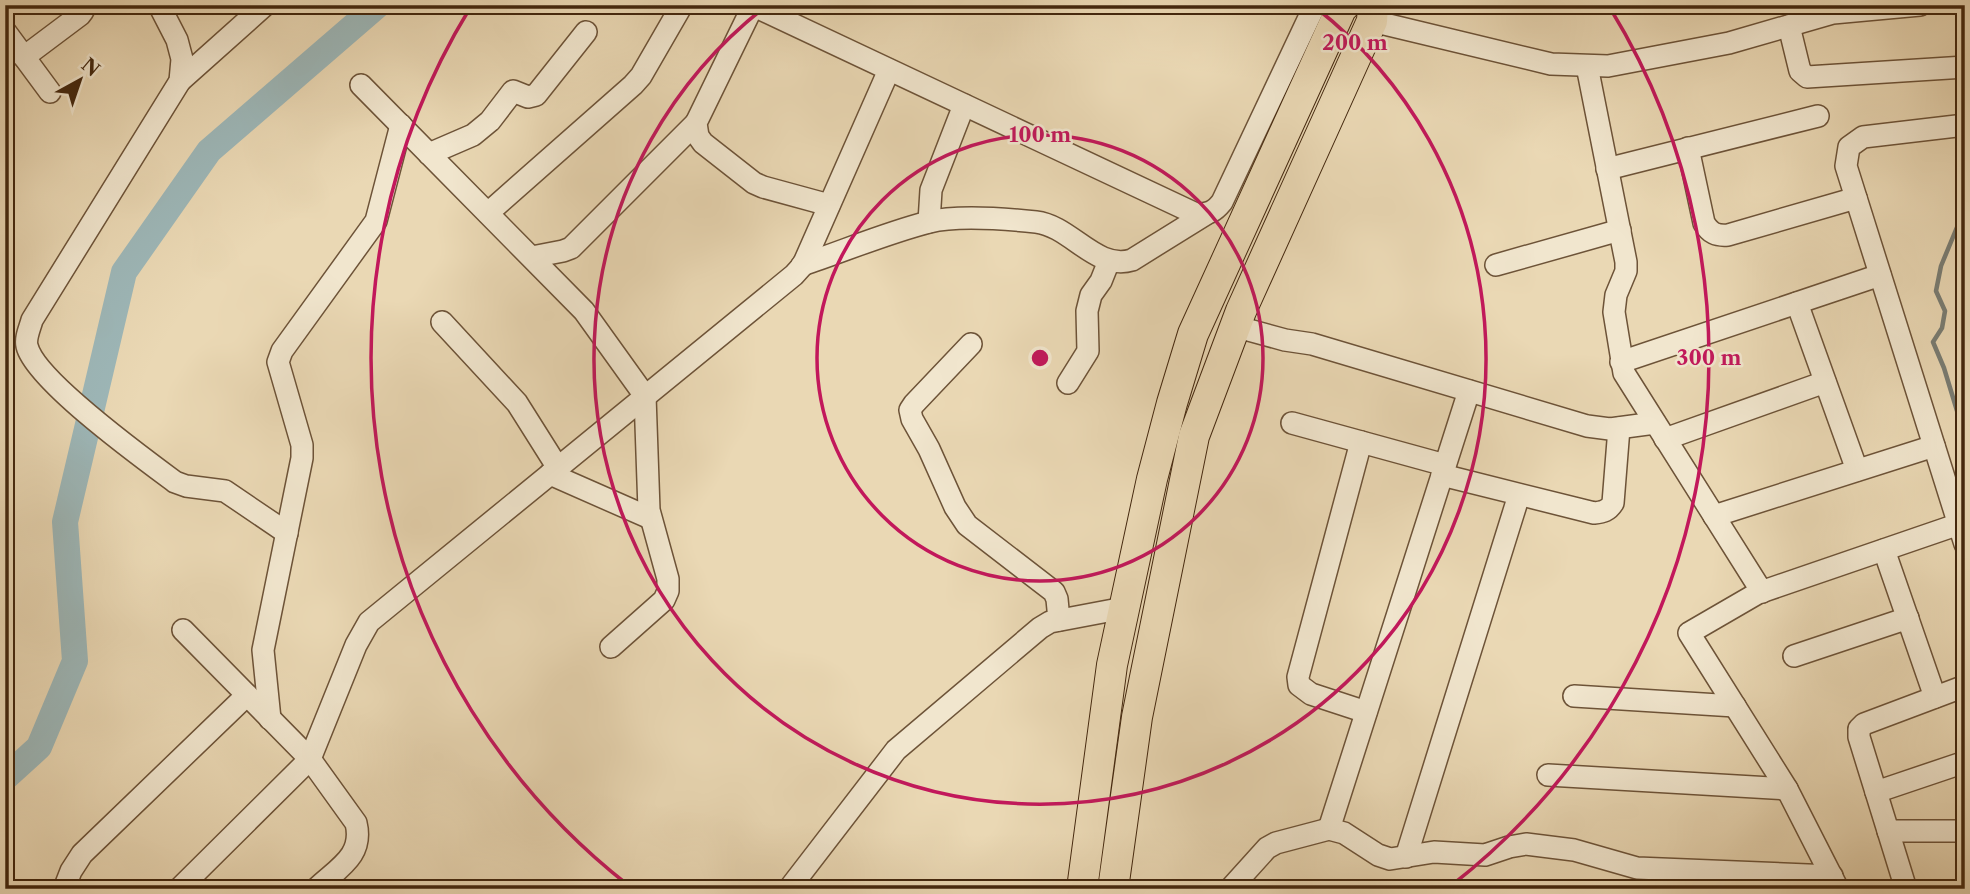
<svg xmlns="http://www.w3.org/2000/svg" width="1970" height="894" font-family="'Libre Caslon Text',serif">
<style>
.lines{fill:none;stroke-linecap:round;stroke-linejoin:round}
.stream{stroke:#797d74;stroke-width:4.5}
.river{stroke:#9db7b8;stroke-width:26}
.minor-casing{stroke:#6d5338;stroke-width:24}
.highway-casing{stroke:#43270e;stroke-width:32}
.minor{stroke:#f1e6ce;stroke-width:21}
.highway{stroke:#ead8b4;stroke-width:30}
.ring{fill:none;stroke:#c2185b;stroke-width:3.5}
.centre{fill:#c2185b;stroke:#f1e6ce;stroke-width:3.5}
.ring-label{font-size:21px;text-anchor:middle;font-weight:bold;fill:#c2185b;stroke:#f1e6ce;stroke-width:5;stroke-linejoin:round;paint-order:stroke}
</style>
<rect width="100%" height="100%" fill="#ead8b4"/>
<filter id="stains"><feTurbulence type="fractalNoise" baseFrequency=".00286" numOctaves="4"/><feColorMatrix values="0 0 0 0 .2 0 0 0 0 .09 0 0 0 0 .02 0 0 0 .5 -.17"/></filter>
<radialGradient id="worn" r=".72"><stop offset=".6" stop-color="#630" stop-opacity="0"/><stop offset="1" stop-color="#630" stop-opacity=".3"/></radialGradient>
<g class="lines">
<path class="stream" d="M1965,208L1941,266L1936,291L1945,311L1942,328L1933,342L1944,368L1965,437"/>
<path class="river" d="M5,778L39,747L75,661L65,522L124,272L209,151L378,5"/>
<defs>
<g id="minor">
<path d="M159,5L177,40L182,59L180,81L32,320C30,328 25,338 27,346C35,380 144,459 175,482L186,486L225,491L287,533"/>
<path d="M752,5L1196,214C1209,214 1214,212 1222,202L1315,5"/>
<path d="M753,6L696,123L698,136L703,143L754,183L763,187L829,205"/>
<path d="M1372,21L1551,64L1608,66L1729,43L1833,13L1920,5"/>
<path d="M1789,26L1800,71L1807,77L1965,67"/>
<path d="M5,31L50,92"/>
<path d="M24,57L80,15L83,11L82,5"/>
<path d="M1587,66L1626,262V271L1616,295L1614,312L1624,373L1762,592"/>
<path d="M180,81L265,5"/>
<path d="M361,85L584,311L645,396L649,510L668,579V591L664,600L611,647"/>
<path d="M1965,125L1863,137L1849,147L1846,166L1965,544"/>
<path d="M1688,148L1704,223C1710,233 1716,236 1728,235L1856,198"/>
<path d="M429,154L473,135L490,121L513,91L528,97L536,95L586,32"/>
<path d="M1607,169L1818,116"/>
<path d="M488,213L633,85L641,76L682,5"/>
<path d="M929,222L931,190L964,105"/>
<path d="M532,257L563,251L571,248L696,123"/>
<path d="M802,265C844,251 886,233 929,222C957,215 1007,219 1036,222C1071,226 1096,271 1132,260L1206,214"/>
<path d="M1496,265L1620,230"/>
<path d="M1797,303L1857,470"/>
<path d="M442,322L517,403L558,468"/>
<path d="M1234,326L1285,340L1312,344L1587,426L1610,429L1655,423"/>
<path d="M971,344L914,404L910,410L912,419L929,449L955,507L967,525L1054,592L1057,599L1059,620"/>
<path d="M1621,362L1880,275"/>
<path d="M1068,383L1088,351L1087,311L1091,295L1101,281L1109,261"/>
<path d="M1292,423L1445,465"/>
<path d="M1665,439L1825,382"/>
<path d="M1361,442L1298,677L1299,685L1311,694L1366,712"/>
<path d="M550,474L650,518"/>
<path d="M1442,475L1594,513C1603,512 1608,511 1613,503L1619,428"/>
<path d="M1714,516L1934,446"/>
<path d="M1884,550L1935,697"/>
<path d="M183,630L310,759L356,823C364,856 338,868 316,889"/>
<path d="M1794,656L1908,618"/>
<path d="M1574,696L1735,706"/>
<path d="M270,719L263,650L302,458V445L278,362L282,351L376,221L401,125"/>
<path d="M1548,775L1787,789"/>
<path d="M1876,792L1965,762"/>
<path d="M1329,829L1469,391"/>
<path d="M1888,831H1965"/>
<path d="M1406,857L1519,495"/>
<path d="M1837,887L1787,789L1689,633L1758,593L1965,522"/>
<path d="M64,889L71,871L82,854L247,695"/>
<path d="M179,889L310,759L356,645L369,622L794,275L803,265L889,70"/>
<path d="M789,889L896,750L1040,628L1050,622L1124,608"/>
<path d="M1230,889L1267,848L1276,843L1329,829L1344,833L1378,855L1390,859L1434,852L1485,855L1509,847L1526,844L1574,850L1637,868L1832,876"/>
<path d="M1906,889L1859,737V729L1864,724L1965,686"/>
</g>
<g id="highway">
<path d="M1082,889L1112,665L1152,479L1172,403L1193,334L1341,9L1345,5"/>
<path d="M1113,889L1137,717L1194,436L1241,311L1372,21L1373,5"/>
</g>
</defs>
<use href="#minor" class="minor-casing"/>
<use href="#highway" class="highway-casing"/>
<use href="#minor" class="minor"/>
<use href="#highway" class="highway"/>
</g>
<g class="ring">
<circle cx="1040" cy="358" r="223"/>
<path d="M1315 7A446 446 0 1 1 765 7"/>
<path d="M628 885A669 669 0 0 1 470 8M1610 8A669 669 0 0 1 1452 885"/>
</g>
<circle cx="1040" cy="358" r="10" class="centre"/>
<g class="ring-label">
<text x="1355" y="50">200 m</text>
<text x="1040" y="142">100 m</text>
<text x="1709" y="365">300 m</text>
</g>
<rect width="1970" height="894" fill="none" stroke="#ead8b4" stroke-width="28"/>
<rect x="7" y="7" width="1956" height="880" fill="none" stroke="#43270e" stroke-width="3.5"/>
<rect x="14" y="14" width="1942" height="866" fill="none" stroke="#43270e" stroke-width="2"/>
<g transform="translate(80 80) rotate(40)" stroke="#f1e6ce" stroke-width="5" paint-order="stroke">
<path d="M0-5L12 26L0 18L-12 26Z" fill="#43270e"/>
<text y="-10" font-size="19" font-weight="bold" text-anchor="middle" fill="#43270e">N</text>
</g>
<rect width="100%" height="100%" filter="url(#stains)"/>
<rect width="100%" height="100%" fill="url(#worn)"/>
</svg>
